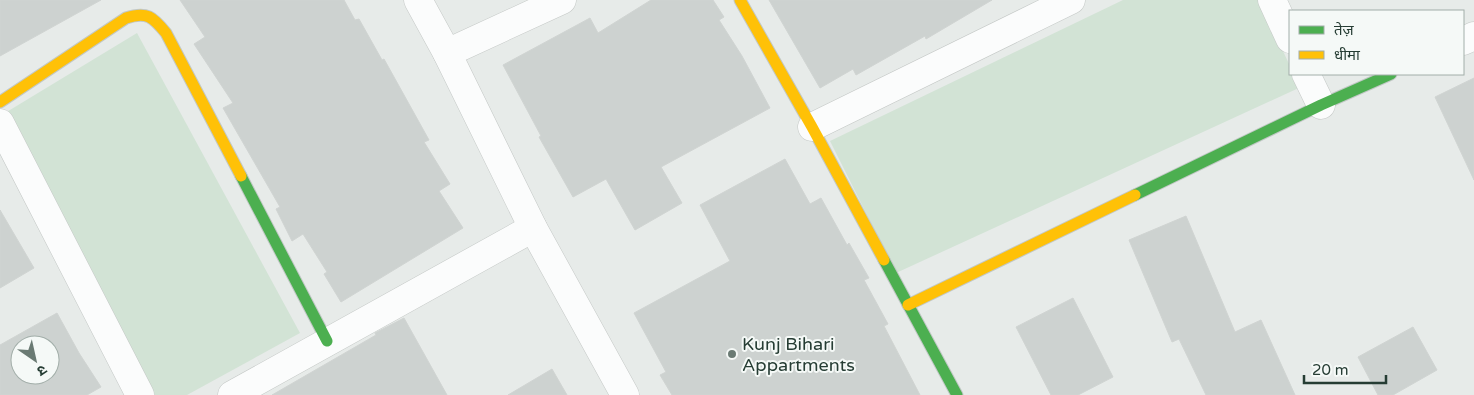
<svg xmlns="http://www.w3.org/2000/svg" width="1474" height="395" font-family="'Varela Round','Noto Sans Devanagari',sans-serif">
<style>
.park{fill:#d2e3d5}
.building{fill:#cdd2d0;stroke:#d0d4d2;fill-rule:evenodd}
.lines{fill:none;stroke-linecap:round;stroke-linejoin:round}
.street-casing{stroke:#c4c8c6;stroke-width:29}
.fast-casing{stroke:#c2c8c6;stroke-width:13}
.slow-casing{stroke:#c2c8c6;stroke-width:13}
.street{stroke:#fbfcfc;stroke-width:28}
.fast{stroke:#4caf50;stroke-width:11}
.slow{stroke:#ffc107;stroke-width:11}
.poi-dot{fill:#6a7a73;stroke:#f5f9f7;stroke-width:2}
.labels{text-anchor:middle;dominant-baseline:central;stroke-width:4;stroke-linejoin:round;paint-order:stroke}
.poi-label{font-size:18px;fill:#263d34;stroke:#f5f9f7;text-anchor:start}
</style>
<rect width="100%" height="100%" fill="#e7ebe9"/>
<g class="park">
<path d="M1123,0H1259L1290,66V74H1294L1301,87L896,273L830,141Z"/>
<path d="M137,33L300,333L187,395H155L0,116Z"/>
</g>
<g class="building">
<path d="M0,0H101L0,56Z"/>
<path d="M180,0H344L355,20L359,19L382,60L384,59L429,140L424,142L450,184L439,191L463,228L341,302L324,274L327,272L303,234L292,241L276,209L280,207L223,108L233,103L194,44L205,37Z"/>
<path d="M651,0H713L724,17L719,20L742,56L770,108L661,167L682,203L635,230L606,179L573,197L539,137L541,136L503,65L590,18L598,33Z"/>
<path d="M769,0H992L926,39L925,36L856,75L853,69L820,88Z"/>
<path d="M1474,78V180L1435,97Z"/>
<path d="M785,159L810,204L821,198L847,245L849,243L869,278L864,280L888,324L884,326L920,395H672L660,375L666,372L634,313L730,261L700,205Z"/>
<path d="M0,210L34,268L0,288Z"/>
<path d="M1186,216L1235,332L1261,320L1295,395H1206L1179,339L1172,342L1129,240Z"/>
<path d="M1073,298L1113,377L1078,395H1051L1016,327Z"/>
<path d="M57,313L79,353L101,387L87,395H0V345ZM20,345H50V375H20Z"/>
<path d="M404,318L447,395H272L376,335L375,333Z"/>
<path d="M1413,327L1437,370L1393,395H1378L1358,357Z"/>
<path d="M552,369L567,395H508Z"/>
</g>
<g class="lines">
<defs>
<g id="street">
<path d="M418,0L447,53L533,228L625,395"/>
<path d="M1272,0L1290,39"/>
<path d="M1463,41L1474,36"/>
<path d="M447,53L562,0"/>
<path d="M1306,74L1321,105"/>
<path d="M0,123L140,395"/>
<path d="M812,127L1071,0"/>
<path d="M232,395L533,228"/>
</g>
<g id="fast">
<path d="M241,176L327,341"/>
<path d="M1135,195L1321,105L1391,74"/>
<path d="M884,260L957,395"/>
</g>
<g id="slow">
<path d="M740,0L812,127L884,260"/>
<path d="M0,102L126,18C147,11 153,17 166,33L241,176"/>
<path d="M908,305L1135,195"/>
</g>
</defs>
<use href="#street" class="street-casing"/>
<use href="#fast" class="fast-casing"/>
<use href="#slow" class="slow-casing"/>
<use href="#street" class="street"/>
<use href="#fast" class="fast"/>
<use href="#slow" class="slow"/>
</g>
<circle class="poi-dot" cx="732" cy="354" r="5"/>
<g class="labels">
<g class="poi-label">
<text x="742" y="344">Kunj Bihari<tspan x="742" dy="21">Appartments</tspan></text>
</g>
</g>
<rect x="1289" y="10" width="175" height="65" fill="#f5f9f7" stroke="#a2aea9"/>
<rect x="1299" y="26" width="25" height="8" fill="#4caf50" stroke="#a2aea9"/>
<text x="1334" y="35" font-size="15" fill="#263d34">तेज़</text>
<rect x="1299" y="51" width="25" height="8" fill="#ffc107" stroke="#a2aea9"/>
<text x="1334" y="60" font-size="15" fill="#263d34">धीमा</text>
<g transform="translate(35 360) rotate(146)"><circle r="24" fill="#f5f9f7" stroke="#a2aea9"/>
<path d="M0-4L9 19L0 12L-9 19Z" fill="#6a7a73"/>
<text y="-8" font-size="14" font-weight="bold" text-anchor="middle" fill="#263d34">उ</text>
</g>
<path d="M1304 375v8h82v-8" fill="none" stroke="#263d34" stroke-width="2.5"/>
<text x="1312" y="375" font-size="15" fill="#263d34" stroke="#f5f9f7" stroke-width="4" paint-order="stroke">20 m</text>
</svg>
